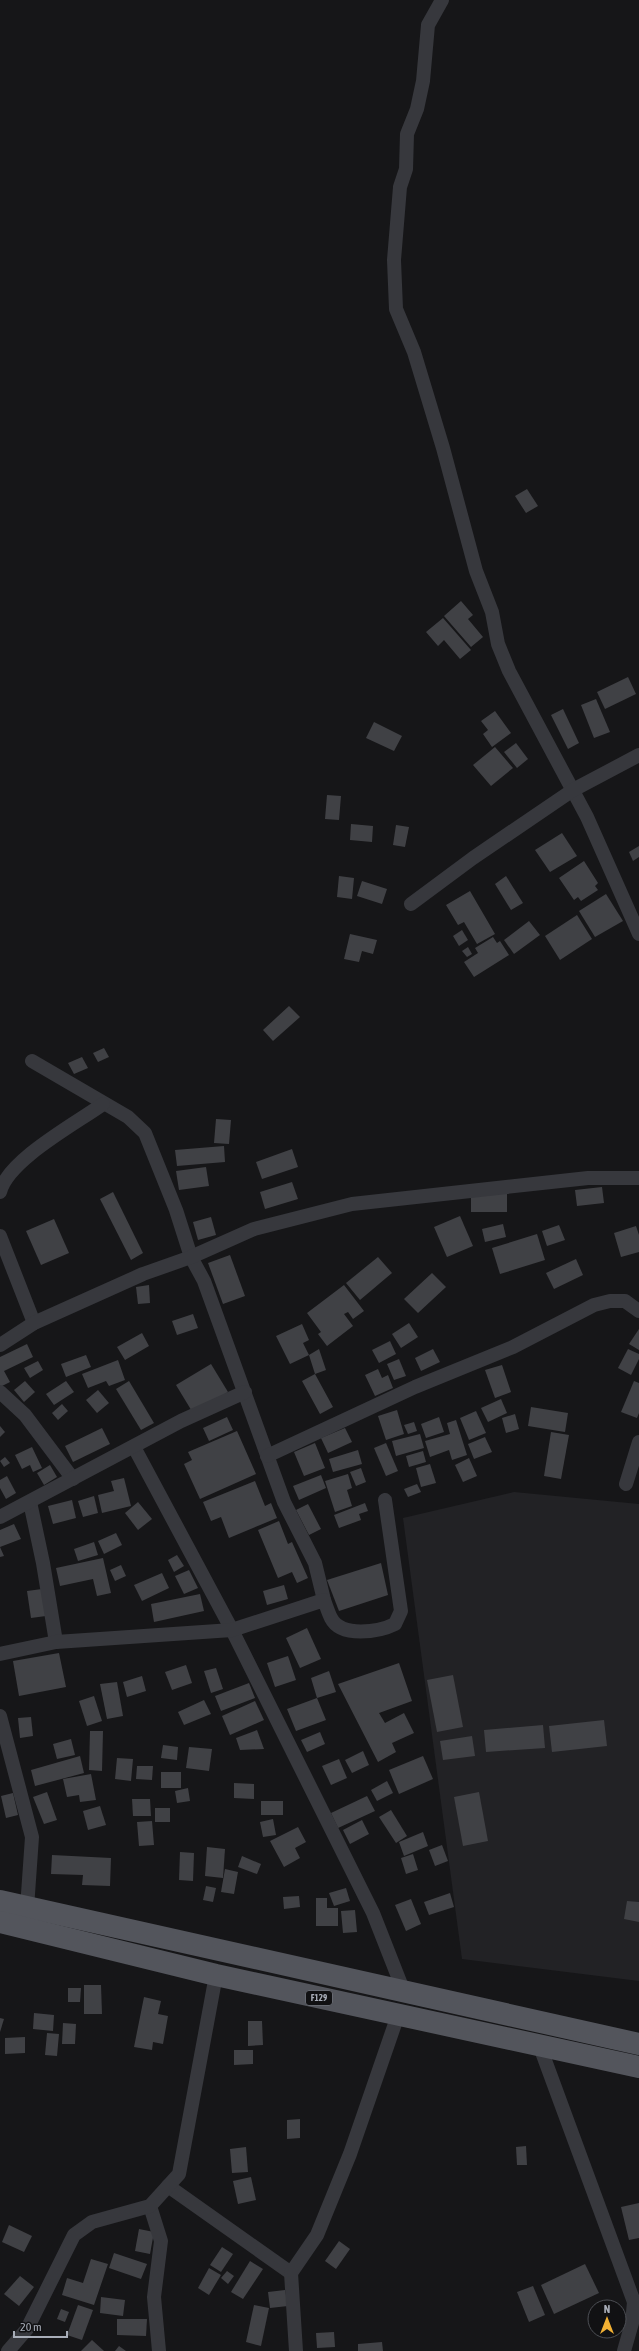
<svg xmlns="http://www.w3.org/2000/svg" width="639" height="2351" font-family="'Asap Condensed',sans-serif">
<style>
.built{fill:#222225}
.building{fill:#404145}
.lines{fill:none;stroke-linecap:round;stroke-linejoin:round}
.minor{stroke:#37383d;stroke-width:14}
.primary{stroke:#53555c;stroke-width:22}
.labels{text-anchor:middle;dominant-baseline:central;stroke-width:4;stroke-linejoin:round;paint-order:stroke}
.shield{fill:#111113;stroke:#7b7e86;stroke-width:1}
.shield-label{font-size:9px;font-weight:bold;fill:#a8adb8}
</style>
<rect width="100%" height="100%" fill="#161618"/>
<path class="built" d="M514,1492L639,1504V1981L462,1959L403,1518Z"/>
<g class="building">
<path d="M527,489L538,506L526,513L515,496Z"/>
<path d="M461,601L473,615L468,619L483,637L471,647L444,616Z"/>
<path d="M443,618L471,650L460,659L444,640L438,646L426,632Z"/>
<path d="M628,677L636,694L605,709L597,692Z"/>
<path d="M596,699L610,732L594,738L581,705Z"/>
<path d="M563,709L579,743L568,749L551,715Z"/>
<path d="M495,711L511,733L492,747L483,734L488,730L481,721Z"/>
<path d="M374,722L402,736L394,751L366,738Z"/>
<path d="M516,743L528,759L517,768L504,752Z"/>
<path d="M495,747L513,768L491,786L473,765Z"/>
<path d="M327,795L341,796L339,820L325,819Z"/>
<path d="M351,824L373,826L372,842L350,840Z"/>
<path d="M396,825L409,827L405,847L393,845Z"/>
<path d="M562,833L577,856L550,872L535,850Z"/>
<path d="M639,846V857L633,861L629,852Z"/>
<path d="M584,861L598,883L595,886L598,890L581,901L578,897L574,900L559,878Z"/>
<path d="M339,876L354,878L352,899L337,897Z"/>
<path d="M506,876L523,903L511,910L495,884Z"/>
<path d="M362,881L387,889L382,904L357,896Z"/>
<path d="M470,891L495,934L477,944L464,922L458,925L446,905Z"/>
<path d="M606,894L623,921L595,937L579,911Z"/>
<path d="M577,915L592,939L560,960L545,936Z"/>
<path d="M529,921L540,935L514,954L504,940Z"/>
<path d="M462,930L468,940L459,946L453,936Z"/>
<path d="M350,934L377,940L373,954L362,951L359,962L344,959Z"/>
<path d="M493,937L497,943L500,941L509,955L474,977L464,962L478,953L475,948Z"/>
<path d="M468,947L472,954L467,957L462,951Z"/>
<path d="M289,1006L300,1017L273,1041L263,1030Z"/>
<path d="M104,1048L109,1057L98,1062L93,1053Z"/>
<path d="M82,1057L88,1068L74,1074L68,1063Z"/>
<path d="M216,1119L231,1120L229,1144L214,1143Z"/>
<path d="M224,1146L225,1162L177,1166L175,1150Z"/>
<path d="M292,1149L298,1167L262,1179L256,1162Z"/>
<path d="M206,1167L209,1186L179,1190L176,1171Z"/>
<path d="M292,1182L298,1199L265,1209L260,1192Z"/>
<path d="M602,1187L604,1203L577,1206L575,1190Z"/>
<path d="M113,1192L143,1253L131,1260L100,1199Z"/>
<rect x="471" y="1194" width="36" height="18"/>
<path d="M460,1216L473,1246L447,1257L434,1227Z"/>
<path d="M211,1217L216,1235L198,1240L193,1222Z"/>
<path d="M54,1219L69,1253L41,1265L26,1231Z"/>
<path d="M503,1224L506,1237L485,1242L482,1229Z"/>
<path d="M559,1225L565,1240L547,1246L542,1231Z"/>
<path d="M636,1226L639,1235V1252L621,1257L614,1233Z"/>
<path d="M537,1234L545,1260L500,1274L492,1248Z"/>
<path d="M230,1255L245,1296L223,1304L208,1263Z"/>
<path d="M378,1257L392,1273L360,1300L346,1283Z"/>
<path d="M576,1259L583,1275L554,1289L546,1273Z"/>
<path d="M432,1273L446,1287L418,1313L404,1299Z"/>
<path d="M149,1285L150,1303L138,1304L136,1287Z"/>
<path d="M344,1285L364,1311L353,1319L348,1312L344,1314L353,1326L327,1346L318,1334L321,1332L307,1313Z"/>
<path d="M193,1314L198,1328L177,1335L172,1321Z"/>
<path d="M409,1323L418,1337L401,1348L392,1334Z"/>
<path d="M302,1324L309,1340L303,1343L309,1355L290,1364L276,1336Z"/>
<path d="M639,1329V1350L629,1344Z"/>
<path d="M142,1333L149,1346L125,1360L117,1347Z"/>
<path d="M390,1341L396,1354L379,1363L372,1350Z"/>
<path d="M27,1344L33,1357L4,1371L10,1382L0,1387V1357Z"/>
<path d="M319,1349L326,1370L315,1374L333,1407L320,1414L302,1381L315,1374L309,1355Z"/>
<path d="M433,1349L440,1362L421,1371L415,1358Z"/>
<path d="M628,1349L639,1354V1359L631,1375L618,1368Z"/>
<path d="M86,1355L91,1367L66,1377L61,1364Z"/>
<path d="M399,1359L406,1376L394,1380L387,1364Z"/>
<path d="M118,1360L125,1380L109,1386L106,1381L88,1388L82,1374Z"/>
<path d="M38,1361L43,1370L30,1378L24,1368Z"/>
<path d="M211,1364L228,1392L193,1413L176,1385Z"/>
<path d="M502,1365L511,1392L495,1398L485,1370Z"/>
<path d="M378,1369L382,1378L388,1375L393,1388L375,1396L365,1375Z"/>
<path d="M25,1381L35,1392L24,1402L14,1390Z"/>
<path d="M66,1381L74,1392L54,1405L46,1394Z"/>
<path d="M129,1381L154,1423L141,1430L116,1389Z"/>
<path d="M634,1381L639,1383V1413L637,1418L621,1412Z"/>
<path d="M98,1390L109,1403L97,1413L86,1400Z"/>
<path d="M501,1399L507,1413L488,1422L481,1408Z"/>
<path d="M62,1404L68,1411L58,1420L52,1413Z"/>
<path d="M531,1407L568,1413L565,1432L528,1426Z"/>
<path d="M397,1410L404,1434L386,1440L378,1416Z"/>
<path d="M476,1411L486,1433L469,1440L460,1418Z"/>
<path d="M515,1414L519,1429L506,1433L502,1418Z"/>
<path d="M227,1417L233,1430L209,1441L203,1428Z"/>
<path d="M439,1417L444,1432L426,1438L421,1424Z"/>
<path d="M456,1420L467,1455L452,1460L449,1450L430,1457L425,1441L450,1434L447,1423Z"/>
<path d="M414,1422L417,1431L408,1434L404,1425Z"/>
<path d="M0,1426L5,1432L0,1437Z"/>
<path d="M102,1428L110,1444L73,1462L65,1446Z"/>
<path d="M345,1428L352,1442L328,1453L321,1438Z"/>
<path d="M237,1431L256,1474L200,1499L184,1464L192,1460L188,1452Z"/>
<path d="M551,1432L569,1435L561,1479L544,1476Z"/>
<path d="M420,1434L424,1448L396,1456L392,1441Z"/>
<path d="M485,1437L492,1452L474,1459L468,1444Z"/>
<path d="M315,1443L325,1468L304,1476L294,1452Z"/>
<path d="M386,1443L398,1471L386,1476L374,1448Z"/>
<path d="M32,1447L42,1468L33,1472L30,1465L22,1469L15,1455Z"/>
<path d="M358,1450L362,1464L333,1472L329,1459Z"/>
<path d="M423,1451L426,1462L409,1467L406,1456Z"/>
<path d="M5,1457L10,1463L4,1467L0,1461Z"/>
<path d="M469,1458L477,1476L463,1482L455,1465Z"/>
<path d="M430,1464L436,1483L421,1487L416,1468Z"/>
<path d="M50,1465L57,1477L44,1485L37,1473Z"/>
<path d="M361,1468L366,1482L356,1486L350,1472Z"/>
<path d="M348,1474L352,1488L347,1490L352,1506L335,1512L325,1481Z"/>
<path d="M321,1475L326,1488L299,1500L293,1486Z"/>
<path d="M7,1476L16,1493L6,1499L0,1488V1480Z"/>
<path d="M124,1478L131,1506L102,1513L98,1495L114,1491L111,1481Z"/>
<path d="M255,1481L265,1506L271,1503L277,1518L229,1538L221,1517L211,1521L203,1502Z"/>
<path d="M417,1484L421,1492L408,1497L404,1489Z"/>
<path d="M94,1496L98,1513L83,1517L78,1501Z"/>
<path d="M72,1500L76,1518L53,1524L48,1506Z"/>
<path d="M138,1502L152,1519L138,1530L125,1513Z"/>
<path d="M365,1503L368,1511L359,1514L361,1520L339,1528L334,1515Z"/>
<path d="M308,1504L321,1529L309,1535L296,1510Z"/>
<path d="M279,1521L288,1544L292,1542L308,1578L297,1583L292,1572L278,1578L258,1530Z"/>
<path d="M14,1524L21,1539L0,1547L4,1556L0,1557V1530Z"/>
<path d="M116,1533L122,1545L104,1554L98,1541Z"/>
<path d="M94,1542L98,1555L78,1561L74,1549Z"/>
<path d="M177,1555L184,1566L174,1572L168,1560Z"/>
<path d="M103,1558L111,1593L97,1596L93,1579L60,1586L56,1568Z"/>
<path d="M381,1563L388,1595L339,1611L327,1580Z"/>
<path d="M121,1565L126,1576L115,1581L110,1570Z"/>
<path d="M189,1570L198,1588L184,1594L175,1576Z"/>
<path d="M162,1573L169,1588L142,1601L134,1585Z"/>
<path d="M284,1585L288,1599L267,1605L263,1591Z"/>
<path d="M42,1589L46,1616L31,1618L27,1591Z"/>
<path d="M200,1594L204,1611L154,1622L151,1604Z"/>
<path d="M307,1628L321,1659L300,1668L286,1638Z"/>
<path d="M59,1653L66,1687L19,1696L13,1661Z"/>
<path d="M288,1656L296,1680L275,1687L267,1663Z"/>
<path d="M399,1663L412,1701L379,1713L385,1723L404,1713L414,1733L392,1743L396,1752L378,1762L338,1684Z"/>
<path d="M186,1665L192,1683L172,1690L165,1672Z"/>
<path d="M216,1668L223,1689L211,1693L204,1671Z"/>
<path d="M329,1671L336,1692L317,1698L326,1720L296,1731L287,1709L317,1698L311,1678Z"/>
<path d="M453,1675L463,1727L437,1732L427,1680Z"/>
<path d="M142,1676L146,1691L127,1697L123,1682Z"/>
<path d="M117,1682L123,1716L107,1719L100,1684Z"/>
<path d="M249,1683L255,1698L221,1711L215,1696Z"/>
<path d="M94,1696L102,1721L87,1726L79,1701Z"/>
<path d="M204,1700L211,1714L184,1725L178,1712Z"/>
<path d="M255,1701L264,1720L230,1735L222,1716Z"/>
<path d="M31,1717L33,1736L20,1738L18,1718Z"/>
<path d="M604,1720L607,1746L552,1752L549,1726Z"/>
<path d="M543,1725L545,1748L486,1752L484,1730Z"/>
<path d="M257,1730L264,1749L240,1750L236,1738Z"/>
<path d="M90,1731H103L102,1771L89,1770Z"/>
<path d="M320,1732L325,1744L307,1752L301,1740Z"/>
<path d="M472,1736L475,1756L443,1760L440,1741Z"/>
<path d="M71,1739L75,1755L57,1759L53,1744Z"/>
<path d="M163,1745L178,1747L177,1760L161,1758Z"/>
<path d="M189,1747L212,1749L209,1771L186,1768Z"/>
<path d="M363,1751L369,1765L352,1773L345,1760Z"/>
<path d="M80,1756L84,1773L35,1786L31,1770Z"/>
<path d="M423,1756L433,1779L399,1794L389,1770Z"/>
<path d="M117,1758L133,1759L131,1781L115,1779Z"/>
<path d="M339,1759L347,1778L331,1785L322,1766Z"/>
<path d="M137,1766H153L152,1780L136,1779Z"/>
<rect x="161" y="1772" width="20" height="16"/>
<path d="M91,1774L96,1800L80,1802L79,1795L67,1797L63,1779Z"/>
<path d="M387,1781L393,1793L377,1801L371,1790Z"/>
<path d="M234,1783L254,1784V1799L234,1798Z"/>
<path d="M188,1788L190,1801L177,1803L175,1791Z"/>
<path d="M47,1792L57,1820L44,1824L33,1797Z"/>
<path d="M479,1792L488,1841L463,1846L454,1797Z"/>
<path d="M13,1793L18,1815L6,1818L1,1796Z"/>
<path d="M367,1796L375,1811L338,1828L331,1813Z"/>
<path d="M132,1799H150L151,1816H133Z"/>
<rect x="261" y="1801" width="22" height="14"/>
<path d="M100,1806L106,1825L88,1830L83,1811Z"/>
<rect x="155" y="1808" width="15" height="14"/>
<path d="M391,1810L407,1836L396,1843L379,1817Z"/>
<path d="M273,1819L276,1835L263,1837L260,1822Z"/>
<path d="M362,1820L369,1834L350,1844L343,1830Z"/>
<path d="M152,1821L154,1845L139,1846L137,1822Z"/>
<path d="M298,1827L306,1842L295,1848L300,1858L284,1867L270,1841Z"/>
<path d="M423,1832L428,1846L404,1856L399,1842Z"/>
<path d="M442,1845L448,1861L435,1866L429,1850Z"/>
<path d="M207,1847L225,1849L223,1878L205,1876Z"/>
<path d="M180,1852L194,1853L193,1881L179,1880Z"/>
<path d="M413,1854L418,1870L406,1874L401,1858Z"/>
<path d="M52,1855L111,1858L110,1886L82,1885L83,1875L51,1874Z"/>
<path d="M242,1856L261,1864L257,1874L238,1867Z"/>
<path d="M225,1869L238,1872L234,1894L221,1892Z"/>
<path d="M206,1886L216,1888L213,1902L203,1900Z"/>
<path d="M346,1888L350,1901L334,1906L329,1893Z"/>
<path d="M450,1893L454,1907L429,1915L424,1902Z"/>
<path d="M299,1896L300,1907L284,1909L283,1897Z"/>
<path d="M316,1898H327V1908H338V1926H316Z"/>
<path d="M411,1899L421,1924L406,1931L395,1905Z"/>
<path d="M627,1901L639,1902V1922L624,1919Z"/>
<path d="M355,1910L357,1932L343,1933L341,1911Z"/>
<path d="M84,1985H101L102,2014H84Z"/>
<path d="M68,1988H81L80,2002H68Z"/>
<path d="M144,1997L161,2001L158,2014L168,2016L163,2044L153,2042L152,2050L134,2047Z"/>
<path d="M34,2013L54,2015L53,2031L33,2029Z"/>
<path d="M0,2018L4,2019L0,2032Z"/>
<path d="M248,2021H262L263,2045L248,2046Z"/>
<path d="M63,2023L76,2024L75,2044H62Z"/>
<path d="M47,2033L59,2034L57,2056L45,2055Z"/>
<path d="M25,2037V2053L5,2054V2038Z"/>
<path d="M234,2050H253V2064L234,2065Z"/>
<path d="M300,2119V2138L287,2139V2120Z"/>
<path d="M526,2146L527,2165H517L516,2147Z"/>
<path d="M246,2147L248,2172L232,2173L230,2149Z"/>
<path d="M251,2177L256,2200L238,2204L233,2181Z"/>
<path d="M639,2203V2238L629,2240L621,2207Z"/>
<path d="M9,2225L32,2236L24,2252L2,2242Z"/>
<path d="M139,2229L154,2232L150,2254L135,2251Z"/>
<path d="M339,2241L350,2249L336,2269L325,2261Z"/>
<path d="M222,2247L233,2254L221,2272L210,2265Z"/>
<path d="M114,2253L147,2264L141,2279L109,2268Z"/>
<path d="M91,2259L108,2264L94,2305L62,2295L67,2278L83,2283Z"/>
<path d="M250,2261L263,2269L243,2299L231,2292Z"/>
<path d="M585,2264L599,2293L554,2314L541,2285Z"/>
<path d="M209,2268L221,2275L209,2295L198,2288Z"/>
<path d="M227,2271L234,2276L228,2284L221,2278Z"/>
<path d="M20,2276L34,2287L19,2306L4,2294Z"/>
<path d="M533,2286L545,2315L529,2322L517,2292Z"/>
<path d="M285,2290L288,2306L270,2308L268,2292Z"/>
<path d="M101,2297L125,2300L123,2316L100,2313Z"/>
<path d="M78,2305L93,2310L82,2340L67,2335Z"/>
<path d="M254,2305L269,2308L261,2346L246,2342Z"/>
<path d="M61,2309L69,2312L65,2322L57,2319Z"/>
<path d="M117,2319H147L146,2336L117,2335Z"/>
<path d="M334,2332L335,2347L317,2348L316,2333Z"/>
<path d="M92,2340L104,2351H81Z"/>
<path d="M382,2342L383,2351H358V2344Z"/>
<path d="M119,2346L126,2351H115Z"/>
</g>
<g class="lines">
<g class="minor">
<path d="M442,0L428,25L423,81L417,109L407,134L406,169L400,187L394,260L396,309L414,352L443,448L476,571L492,612L498,644L509,671L587,817L639,934"/>
<path d="M411,904L473,858L573,790L639,755"/>
<path d="M32,1061L128,1117L145,1133L176,1210L191,1257L204,1281L284,1502L315,1563L324,1600"/>
<path d="M0,1192C8,1160 75,1124 103,1104"/>
<path d="M0,1236L34,1323"/>
<path d="M0,1345L34,1323L143,1274L191,1257L254,1229L352,1204L588,1178H639"/>
<path d="M0,1392L25,1415L73,1479"/>
<path d="M134,1447L232,1630L373,1913L404,1992"/>
<path d="M267,1456L415,1387L513,1347L594,1305L610,1301H625L639,1311"/>
<path d="M626,1484L639,1442"/>
<path d="M30,1502L43,1563L56,1642"/>
<path d="M0,1517L181,1421L245,1392"/>
<path d="M0,1654L56,1642L232,1630L324,1600C326,1605 328,1612 331,1618C341,1638 379,1632 395,1624L401,1611L385,1500"/>
<path d="M0,1716L32,1837L27,1908"/>
<path d="M539,2044L634,2302L639,2311"/>
<path d="M168,2186L291,2273"/>
<path d="M150,2206L161,2241L154,2297L159,2351"/>
<path d="M8,2351L27,2329L74,2235L92,2222L150,2206L179,2174L216,1975"/>
<path d="M296,2351L291,2273L317,2235L350,2154L398,2015"/>
<path d="M624,2351L632,2323L634,2302"/>
</g>
<g class="primary">
<path d="M0,1901L639,2044"/>
<path d="M0,1922L216,1975L639,2067"/>
</g>
</g>
<g class="labels">
<rect class="shield" x="306" y="1991" width="26" height="14" rx="3"/>
<g class="shield-label">
<text x="319" y="1998">F129</text>
</g>
</g>
<g transform="translate(607 2319)"><circle r="19" fill="#111113" stroke="#4d4f55"/>
<path d="M0-3L7 15L0 10L-7 15Z" fill="#f2b134"/>
<text y="-6" font-size="11" font-weight="bold" text-anchor="middle" fill="#a8adb8">N</text>
</g>
<path d="M14 2331v6h53v-6" fill="none" stroke="#a8adb8" stroke-width="2"/>
<text x="20" y="2331" font-size="12" fill="#a8adb8" stroke="#111113" stroke-width="3" paint-order="stroke">20 m</text>
</svg>
